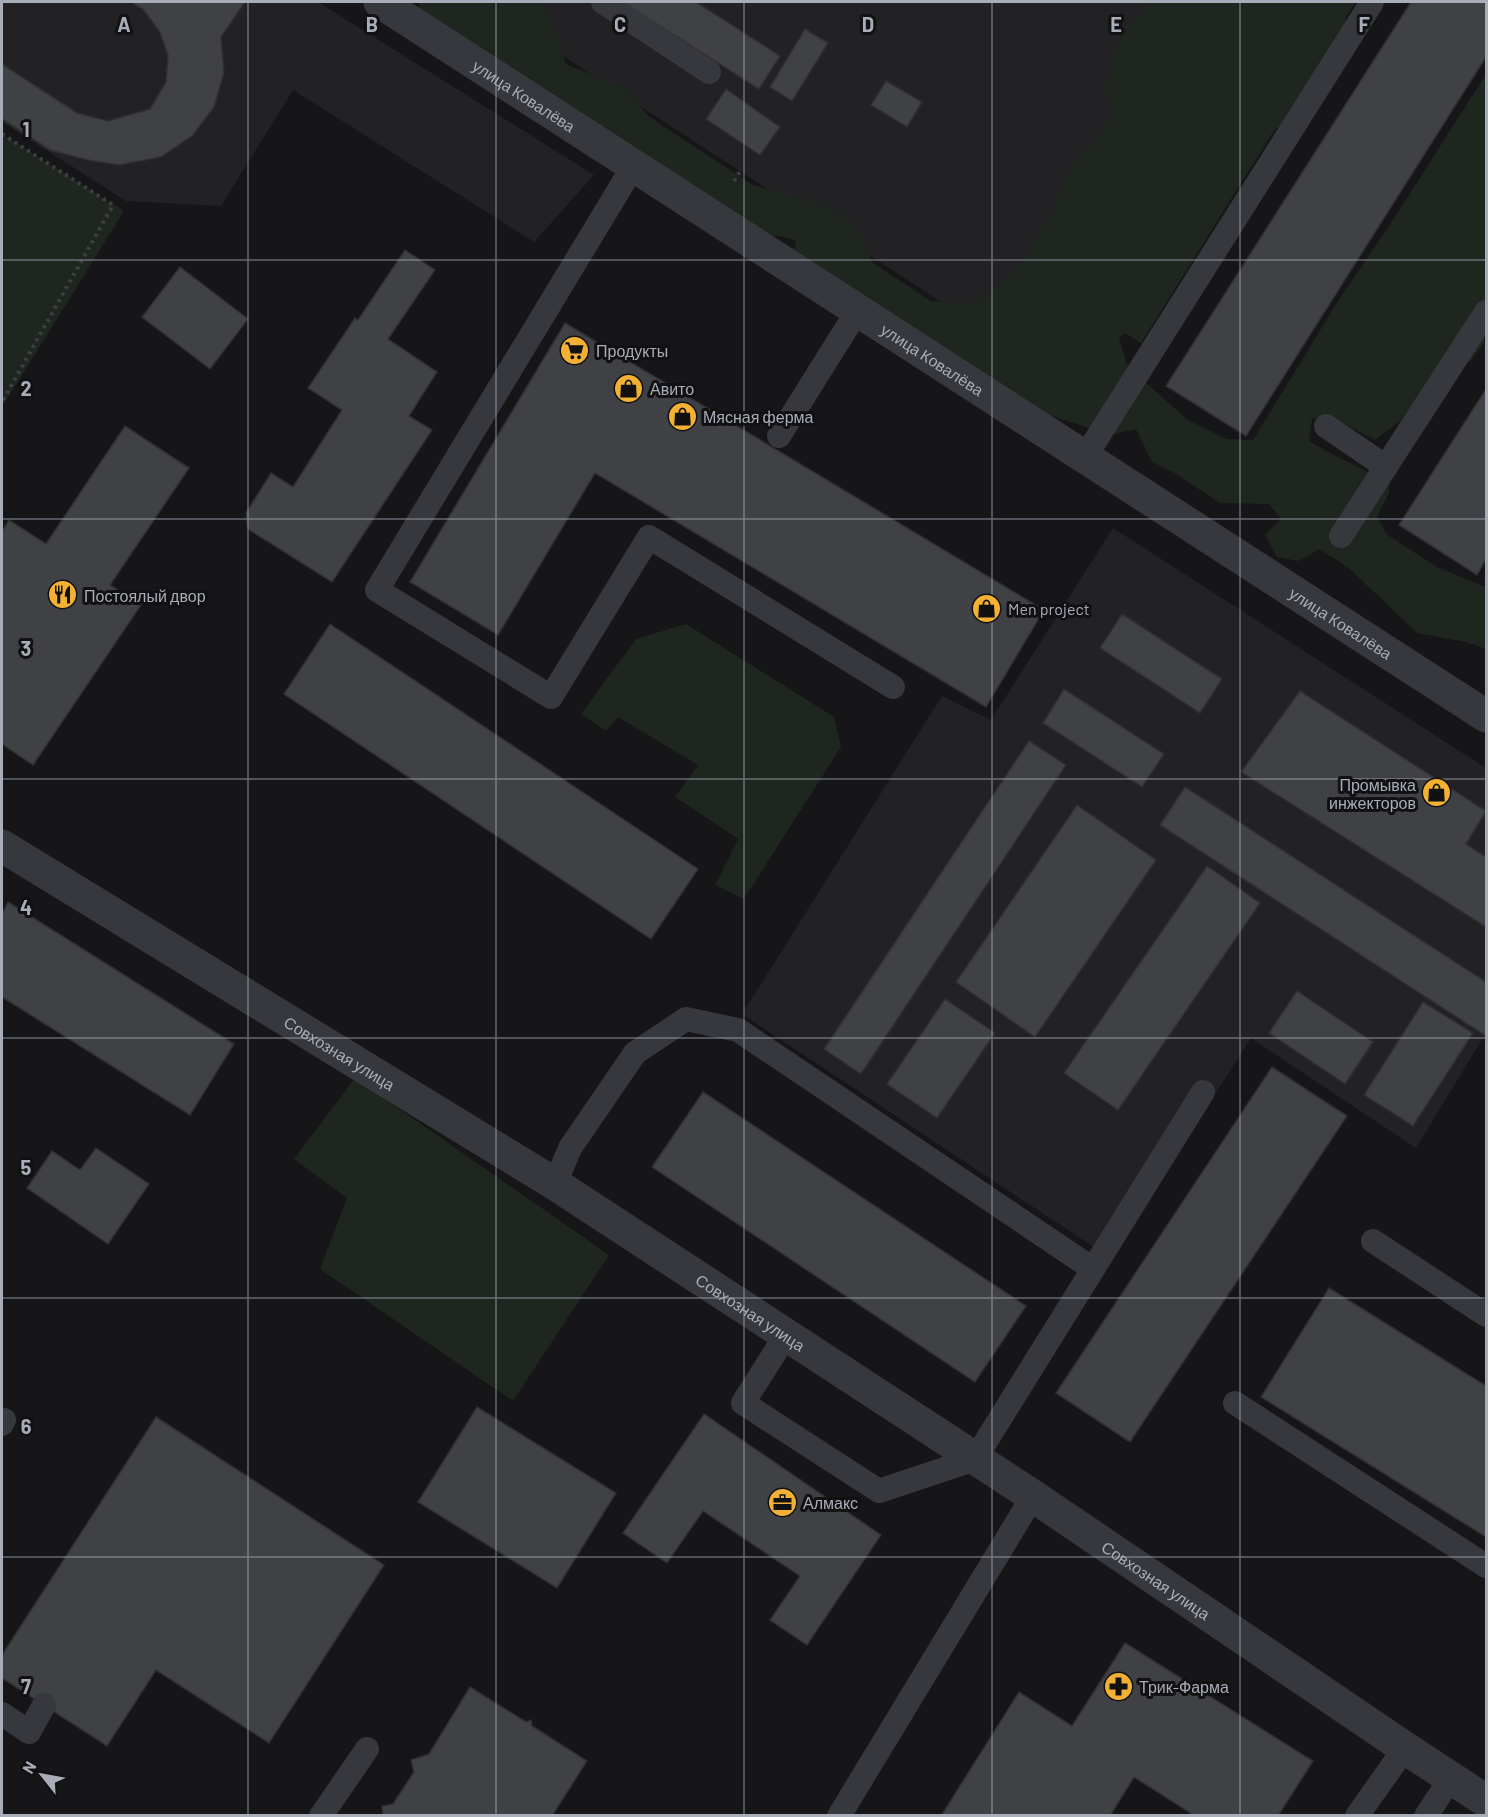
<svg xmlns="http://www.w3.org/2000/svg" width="1488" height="1817" font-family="Barlow,sans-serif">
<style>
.built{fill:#222225}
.green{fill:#1e261f}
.building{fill:#404145;stroke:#303034;stroke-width:1.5}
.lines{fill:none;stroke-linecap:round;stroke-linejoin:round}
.path{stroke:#3d3f44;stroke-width:4;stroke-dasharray:3 4.5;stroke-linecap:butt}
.lane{stroke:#37383d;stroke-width:24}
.street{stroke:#37383d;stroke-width:33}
.grid{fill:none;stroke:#a8adb8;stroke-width:1.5;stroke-opacity:0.55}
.labels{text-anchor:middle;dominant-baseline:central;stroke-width:6;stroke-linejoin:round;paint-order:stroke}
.street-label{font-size:16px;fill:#a8adb8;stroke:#111113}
.poi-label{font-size:16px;fill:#a8adb8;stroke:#111113;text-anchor:start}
.grid-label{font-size:20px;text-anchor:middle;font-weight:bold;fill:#a8adb8;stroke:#111113;stroke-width:6;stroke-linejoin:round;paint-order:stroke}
</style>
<rect width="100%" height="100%" fill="#161618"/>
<g class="built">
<path d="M2,2H318L594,175L534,242L293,90L221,206L126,201L2,122Z"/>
<path d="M480,2H1202L989,333Z"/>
<path d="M1113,528L1486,768V1039L1483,1038L1416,1148L1251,1038L1110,1258L742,1014L942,696L991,720Z"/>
</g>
<g class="green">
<path d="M419,2H540L551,16L566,64L627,89L648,116L753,185L821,204L842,215L860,234L873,263L931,301L975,304L1019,268L1056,206L1064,178L1081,155L1099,139L1111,113L1106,89L1114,54L1127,26L1146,11L1150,2H1356L1346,17L1345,37L1287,125L1275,129L1141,343L1125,333L1119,338L1128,367L1188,420L1227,439L1253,440L1338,301L1391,223L1486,74V297L1484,343L1471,361L1438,368L1401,420L1375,440L1328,415L1312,419L1309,441C1335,457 1363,468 1389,484V493L1377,517L1386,534L1437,567L1486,587V649L1466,642L1417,633L1350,569L1320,549L1298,561L1277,557L1265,534L1281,519L1269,504L1220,503L1173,472L1152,462L1136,429L1110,435L1046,414L793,257L796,241L780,236L752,235L419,12Z"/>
<path d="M2,134L124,211L2,407Z"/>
<path d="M686,624L834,717L841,747L744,899L715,885L738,839L675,797L698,765L618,717L606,731L581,714L636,639Z"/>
<path d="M355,1078L609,1255L513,1401L320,1269L347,1198L294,1159Z"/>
</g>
<g class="building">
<path d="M131,2H245L221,37L224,73L214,107L193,135L161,157L119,165L88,160L50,150L2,119V64L77,113L108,121L150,109L166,82L168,55L160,32L143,9Z"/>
<path d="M622,2H696L780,56L759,89Z"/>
<path d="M1411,2H1486V57L1246,436L1166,386Z"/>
<path d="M805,29L828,43L792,101L770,87Z"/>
<path d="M886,81L922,102L907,127L871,105Z"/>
<path d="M726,89L780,127L760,155L706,119Z"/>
<path d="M405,250L435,270L388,339L437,372L409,416L432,430L332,582L248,529L246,513L271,473L293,487L342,410L308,388L355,318L358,320Z"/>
<path d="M180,267L248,319L210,369L142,317Z"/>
<path d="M565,323L1044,610L986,707L595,473L498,635L410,582Z"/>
<path d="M1486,389V559L1477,575L1399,525Z"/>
<path d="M125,426L189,468L110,585L141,605L33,765L2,744V531L9,520L46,544Z"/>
<path d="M1122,614L1222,679L1200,713L1100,648Z"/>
<path d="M330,624L698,869L651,939L284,694Z"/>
<path d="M1064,689L1164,754L1142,787L1043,723Z"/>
<path d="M1300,691L1486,811L1466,844L1486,857V927L1241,772Z"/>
<path d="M1029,741L1066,765L861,1074L824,1049Z"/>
<path d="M1185,787L1486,982V1036L1160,825Z"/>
<path d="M1077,805L1156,860L1035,1037L956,982Z"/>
<path d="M1207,866L1260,903L1118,1110L1064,1073Z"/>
<path d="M8,902L234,1044L190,1115L2,997V914Z"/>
<path d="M1297,991L1373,1042L1345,1084L1269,1033Z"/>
<path d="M945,999L995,1033L937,1118L887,1084Z"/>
<path d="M1423,1002L1473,1033L1413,1126L1364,1095Z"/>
<path d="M1272,1067L1347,1116L1130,1442L1056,1393Z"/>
<path d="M703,1092L1026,1306L975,1382L652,1167Z"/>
<path d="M96,1148L149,1184L108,1244L27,1188L52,1151L80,1170Z"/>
<path d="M1329,1288L1486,1386V1537L1261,1397Z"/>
<path d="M477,1407L616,1493L557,1588L418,1502Z"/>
<path d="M704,1414L881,1535L807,1645L770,1620L800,1576L703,1511L667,1563L623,1533Z"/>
<path d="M156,1417L384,1565L269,1743L156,1670L107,1746L2,1678V1655Z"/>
<path d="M1125,1643L1313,1761L1278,1816H1195L1134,1777L1110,1816H941L1019,1692L1072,1726Z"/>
<path d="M470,1687L526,1722L531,1720L532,1726L587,1761L552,1816H383L382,1806L393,1804L414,1772L411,1760L429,1754Z"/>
</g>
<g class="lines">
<g class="path">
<path d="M2,134L113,205L2,402"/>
<path d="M734,181L741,170"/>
</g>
<g class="lane">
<path d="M603,2L709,72"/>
<path d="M634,165L377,590L551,697L649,537L893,687"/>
<path d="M1326,426L1386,467"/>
<path d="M779,436L858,310"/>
<path d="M1085,457L1372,2"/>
<path d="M1341,536L1486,312"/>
<path d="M555,1184L570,1148L635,1053L686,1019L738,1030L1093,1269"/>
<path d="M1373,1241L1486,1315"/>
<path d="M786,1335L743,1403L879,1491L975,1459L1203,1092"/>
<path d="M1235,1403L1486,1566"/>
<path d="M2,1424L4,1420"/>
<path d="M2,1714L29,1732L44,1705"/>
<path d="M321,1816L367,1749"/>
<path d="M839,1816L1033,1496"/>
<path d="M1357,1816L1405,1748"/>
<path d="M1426,1816L1451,1778"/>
</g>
<g class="street">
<path id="s1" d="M380,2L1486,716"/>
<path id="s2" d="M2,846L555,1184L1033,1496L1405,1748L1486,1801"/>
</g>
</g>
<path class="grid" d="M248,2V1816M496,2V1816M744,2V1816M992,2V1816M1240,2V1816M2,260H1486M2,519H1486M2,779H1486M2,1038H1486M2,1298H1486M2,1557H1486"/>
<defs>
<symbol id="supermarket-disc" viewBox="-11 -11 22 22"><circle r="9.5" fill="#f2b134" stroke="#111113"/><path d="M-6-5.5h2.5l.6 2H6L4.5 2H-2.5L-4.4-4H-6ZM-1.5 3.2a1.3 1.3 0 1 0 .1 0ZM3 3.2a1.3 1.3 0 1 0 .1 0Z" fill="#111"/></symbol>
<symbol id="shop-disc" viewBox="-11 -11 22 22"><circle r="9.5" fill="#f2b134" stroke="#111113"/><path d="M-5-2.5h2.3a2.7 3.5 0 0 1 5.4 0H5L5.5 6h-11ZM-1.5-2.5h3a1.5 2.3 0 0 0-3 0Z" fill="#111"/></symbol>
<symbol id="restaurant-disc" viewBox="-11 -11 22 22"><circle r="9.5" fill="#f2b134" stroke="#111113"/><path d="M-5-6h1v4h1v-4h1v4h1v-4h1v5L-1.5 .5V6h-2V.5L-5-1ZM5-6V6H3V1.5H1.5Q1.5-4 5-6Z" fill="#111"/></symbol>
<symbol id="office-disc" viewBox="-11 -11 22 22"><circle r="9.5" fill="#f2b134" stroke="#111113"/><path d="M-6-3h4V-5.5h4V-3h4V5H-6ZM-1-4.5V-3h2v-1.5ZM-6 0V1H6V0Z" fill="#111"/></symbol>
<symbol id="pharmacy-disc" viewBox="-11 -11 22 22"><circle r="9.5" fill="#f2b134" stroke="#111113"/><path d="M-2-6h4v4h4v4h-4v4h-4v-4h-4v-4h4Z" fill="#111"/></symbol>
</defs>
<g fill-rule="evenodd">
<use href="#supermarket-disc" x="558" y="334" width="33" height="33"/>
<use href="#shop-disc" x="612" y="372" width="33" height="33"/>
<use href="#shop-disc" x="666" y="400" width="33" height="33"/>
<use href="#restaurant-disc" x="46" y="578" width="33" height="33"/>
<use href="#shop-disc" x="970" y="592" width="33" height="33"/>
<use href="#shop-disc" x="1420" y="776" width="33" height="33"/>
<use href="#office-disc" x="766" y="1486" width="33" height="33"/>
<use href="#pharmacy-disc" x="1102" y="1670" width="33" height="33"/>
</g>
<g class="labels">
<g class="street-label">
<text stroke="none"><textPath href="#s1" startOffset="172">улица Ковалёва</textPath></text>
<text stroke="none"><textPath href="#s1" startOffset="658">улица Ковалёва</textPath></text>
<text stroke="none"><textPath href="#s1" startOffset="1144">улица Ковалёва</textPath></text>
<text stroke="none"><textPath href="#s2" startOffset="396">Совхозная улица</textPath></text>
<text stroke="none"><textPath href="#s2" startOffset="882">Совхозная улица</textPath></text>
<text stroke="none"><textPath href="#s2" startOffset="1368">Совхозная улица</textPath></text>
</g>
<g class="poi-label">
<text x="596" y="350">Продукты</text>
<text x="650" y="388">Авито</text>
<text x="703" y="416">Мясная ферма</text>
<text x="84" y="595">Постоялый двор</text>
<text x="1008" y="608">Men project</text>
<text x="1416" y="784" text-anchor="end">Промывка<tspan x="1416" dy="18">инжекторов</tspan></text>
<text x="803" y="1502">Алмакс</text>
<text x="1139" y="1686">Трик-Фарма</text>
</g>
</g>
<g class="grid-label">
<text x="124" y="32">A</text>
<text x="372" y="32">B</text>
<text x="620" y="32">C</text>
<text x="868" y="32">D</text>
<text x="1116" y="32">E</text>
<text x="1364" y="32">F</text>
<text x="26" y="137">1</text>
<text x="26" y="396">2</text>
<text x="26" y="656">3</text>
<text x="26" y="915">4</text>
<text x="26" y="1175">5</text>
<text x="26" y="1434">6</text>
<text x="26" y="1694">7</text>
</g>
<rect width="1488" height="1817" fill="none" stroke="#a8adb8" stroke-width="6"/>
<g transform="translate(42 1775) rotate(301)" stroke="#111113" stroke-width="4.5" paint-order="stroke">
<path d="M0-4.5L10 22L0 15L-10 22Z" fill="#a8adb8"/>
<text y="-9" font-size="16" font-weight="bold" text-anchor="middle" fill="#a8adb8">N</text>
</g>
</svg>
